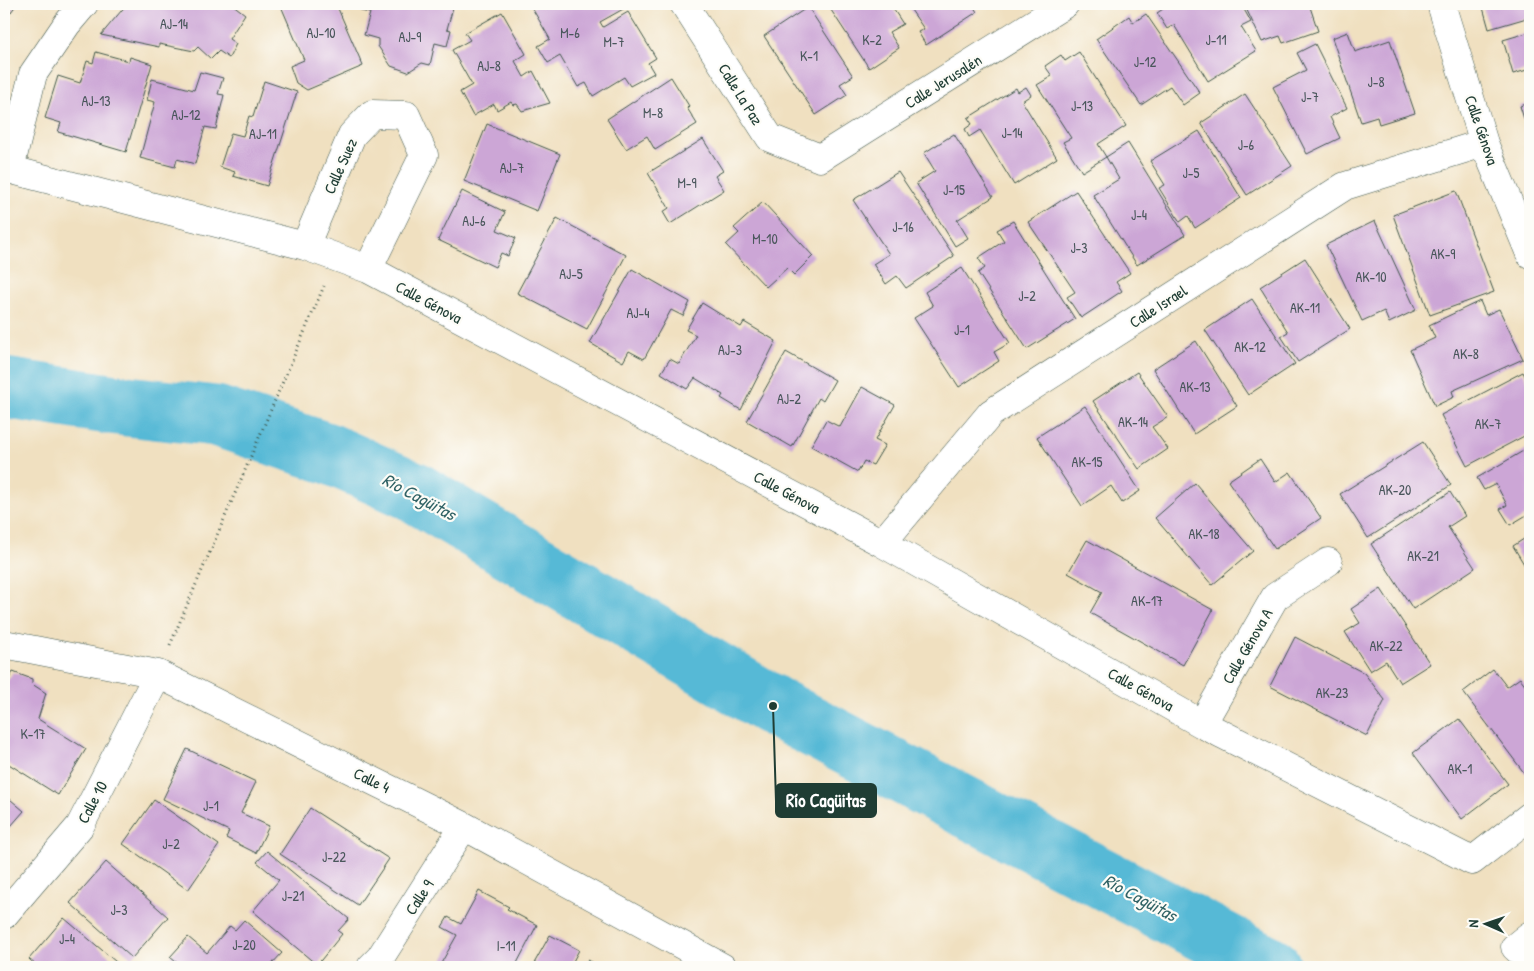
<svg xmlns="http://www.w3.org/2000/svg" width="1534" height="971" font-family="'Patrick Hand',sans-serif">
<rect width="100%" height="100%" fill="#fdfcf7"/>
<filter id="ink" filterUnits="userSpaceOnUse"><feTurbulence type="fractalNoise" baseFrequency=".02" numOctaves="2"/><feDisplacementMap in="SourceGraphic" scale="10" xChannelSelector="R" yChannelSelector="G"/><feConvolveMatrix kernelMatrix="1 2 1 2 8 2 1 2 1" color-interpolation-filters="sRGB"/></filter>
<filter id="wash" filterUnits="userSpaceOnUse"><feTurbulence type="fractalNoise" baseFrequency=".0096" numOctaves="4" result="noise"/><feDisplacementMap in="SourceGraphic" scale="20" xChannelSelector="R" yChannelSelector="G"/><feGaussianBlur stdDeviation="1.12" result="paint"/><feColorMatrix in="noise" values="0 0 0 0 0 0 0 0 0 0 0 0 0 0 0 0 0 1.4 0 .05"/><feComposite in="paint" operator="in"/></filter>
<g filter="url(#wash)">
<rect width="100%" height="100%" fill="#f0e0c0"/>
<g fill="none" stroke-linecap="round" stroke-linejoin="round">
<!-- river -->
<path stroke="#57b9d6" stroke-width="61" d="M4,388L109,404L216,416L330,454L413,491L773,706L1271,967"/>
</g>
<g id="blocks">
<!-- building -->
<path fill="#cca6d6" d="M4,4H17L4,21Z
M127,4H232L245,14L229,39L236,44L229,58L219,51L211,59L198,47L194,51L159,44V47L101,35Z
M286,4H336L363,66L307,90L296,83L290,66L304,60L281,6Z
M363,4H454L447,29L451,30L447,46L435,43L430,65L422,63L408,72L391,66L378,46V39L364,35L370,13L361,11Z
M538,4H622L625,8L600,22L603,27L628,12L656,58L648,63L654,73L630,86L624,77L593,96L586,83L578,87L560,56L548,63L538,46L550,39L532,8Z
M834,4H890L903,24L889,32L899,48L869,68L829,7Z
M907,4H972L977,12L926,45L918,32L924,29Z
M1159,4H1241L1251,22L1241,27L1256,51L1208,81L1174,25L1167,29L1157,13L1163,9Z
M1244,4H1309L1318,31L1283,43L1280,36L1262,42Z
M1482,4H1530V17L1489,29Z
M808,7L853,76L840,84L847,95L816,115L764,36Z
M502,12L526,54L515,61L524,77L533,71L550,103L522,111L517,104L513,105L511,102L497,110L494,104L473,116L460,92L472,85L452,50L470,40L465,33Z
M1146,14L1200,93L1183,105L1170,86L1141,105L1096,39L1129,16L1133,23Z
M1348,32L1355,52L1390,40L1415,113L1379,124L1377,117L1361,122L1332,38Z
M1530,32V80L1527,70L1513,74L1503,40Z
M1315,44L1347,108L1330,117L1340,138L1307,154L1273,87L1306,70L1297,53Z
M96,52L129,61L130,57L152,64L126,152L58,132L61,123L45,118L58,76L80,83L87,61L93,63Z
M1079,52L1126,126L1098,144L1106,157L1128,143L1185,235L1137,265L1093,195L1119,179L1106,157L1082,172L1063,142L1071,138L1037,85L1052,76L1045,66L1061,55L1065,61Z
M200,72L223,78L218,94L224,95L216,129L205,127L195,164L177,159L175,167L140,158L155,102L147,100L152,79L194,90Z
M671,77L689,106L687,108L697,124L655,150L647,136L626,149L607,119Z
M264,81L297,92L267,186L233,176L235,172L220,167L231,133L243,136L249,116L253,117Z
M1026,87L1031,95L1022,101L1057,158L1014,185L980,130L969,137L965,129L972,124L968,118L1016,88L1018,92Z
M1245,94L1292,166L1247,195L1201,123Z
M1530,103V138L1520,106Z
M487,124L560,154L537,211L464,181Z
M1199,131L1241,198L1195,228L1188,216L1180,222L1159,188L1165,185L1150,161Z
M954,134L993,197L957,220L968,238L955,246L916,183L935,171L924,153Z
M703,139L723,171L715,176L724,190L670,224L663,212L669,208L648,173Z
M898,172L954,256L906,288L897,276L886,284L873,264L889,254L853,200Z
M462,191L505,212L497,230L516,238L508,256L501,253L495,267L438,240Z
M1076,191L1130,273L1116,282L1122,291L1081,318L1067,297L1075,292L1028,222Z
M1456,191L1494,292L1430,315L1393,215Z
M763,202L813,256L794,275L787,268L766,287L726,245L739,233L734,228Z
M557,218L626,255L587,329L517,293Z
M1013,221L1075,319L1027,349L978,273L985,268L978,258L1004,241L997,230Z
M1375,221L1416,310L1389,323L1384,311L1362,321L1326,245Z
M1305,258L1350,329L1298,362L1281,336L1288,332L1260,287Z
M962,268L1010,343L994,352L999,361L959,387L914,318L933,306L925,292Z
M632,269L690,302L683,316L671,310L644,359L629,351L623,362L590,343Z
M1252,299L1295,364L1248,395L1205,330Z
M1480,301L1486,315L1499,309L1523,359L1452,391L1454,397L1435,406L1410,350L1435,338L1429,325Z
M702,303L741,327L744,322L776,341L741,410L721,398L723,395L695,378L687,389L661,373L670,359L679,364L696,335L686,330Z
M1196,341L1237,406L1194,434L1153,369Z
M786,352L835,380L823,401L819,398L792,447L747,421Z
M1137,372L1168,417L1152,427L1168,449L1139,469L1093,401Z
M1523,372L1530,386V433L1467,466L1441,415Z
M862,387L895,405L875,440L885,445L873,465L864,461L858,472L811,446L826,420L840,427Z
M1085,406L1140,491L1122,503L1111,486L1082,506L1037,437Z
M1423,442L1451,485L1368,538L1340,494Z
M1530,447V513L1510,525L1500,509L1507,505L1496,484L1484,490L1477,478Z
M1260,459L1275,482L1290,472L1321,518L1275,549L1228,481Z
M1195,483L1253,551L1212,585L1155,518Z
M1450,492L1465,516L1448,527L1475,568L1413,609L1371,544Z
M1530,535V574L1513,546Z
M1087,540L1213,610L1183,665L1090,613L1102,592L1068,573Z
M1381,589L1430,664L1400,683L1386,661L1370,671L1345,632L1360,623L1351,609Z
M1295,637L1364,673L1385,700L1367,736L1270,686Z
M1493,669L1507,687L1520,678L1530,691V770L1525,774L1463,692Z
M13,672L32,679V684L46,693L38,719L86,749L58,795L4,761V686Z
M1459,719L1508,784L1462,819L1413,753Z
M187,749L256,782L241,813L269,826L256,853L226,838L229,831L163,799Z
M4,794L24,811L4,834Z
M154,800L219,845L188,890L123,844Z
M310,808L389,859L358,905L280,854Z
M267,851L349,919L338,931L342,934L317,965L253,911L279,880L257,862Z
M106,862L168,917L132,958L70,903Z
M479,891L509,907L507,909L537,925L515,967H439L457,935L442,927L448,917L461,924Z
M64,918L122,967H38L29,959Z
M244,920L282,953L271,965L274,967H182L170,957L188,937L207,953L230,926L235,930Z
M550,935L579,950L570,967H532Z
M588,960L601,967H584Z"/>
</g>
</g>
<g filter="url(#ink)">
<use href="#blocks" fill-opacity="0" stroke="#3e5549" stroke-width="1"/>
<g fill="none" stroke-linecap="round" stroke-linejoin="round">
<!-- minor casing -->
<g stroke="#3e5549" stroke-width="29">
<path id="minor" d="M684,4L770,138L820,158L1065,4
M1441,4L1484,143L1530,254
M4,168L305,246L368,269L882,543L1202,724L1472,861L1530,816
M10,169L33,74L67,24L84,4
M305,246L352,135L372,114L406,115L424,155L368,269
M882,543L991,413L1345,186L1484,143
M4,644L158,674L464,826L722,967
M1202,724L1275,597L1328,562
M4,915L80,826L158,674
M1530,935L1515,947L1530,961
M371,967L380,958L464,826"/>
</g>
<!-- path -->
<path stroke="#3e5549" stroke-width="3" stroke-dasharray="1 4" stroke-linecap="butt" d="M170,645L324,286"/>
<!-- minor -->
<use href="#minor" stroke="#fff" stroke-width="28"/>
</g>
</g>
<g text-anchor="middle" stroke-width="4.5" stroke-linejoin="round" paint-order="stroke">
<!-- number labels -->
<g font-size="14" fill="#4a575c">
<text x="174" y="29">AJ-14</text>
<text x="321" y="38">AJ-10</text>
<text x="570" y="38">M-6</text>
<text x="410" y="42">AJ-9</text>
<text x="872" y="45">K-2</text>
<text x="1216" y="45">J-11</text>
<text x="614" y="47">M-7</text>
<text x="809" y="61">K-1</text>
<text x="1145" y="67">J-12</text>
<text x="489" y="71">AJ-8</text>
<text x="1376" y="87">J-8</text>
<text x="1310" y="102">J-7</text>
<text x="96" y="106">AJ-13</text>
<text x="1082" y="111">J-13</text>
<text x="653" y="118">M-8</text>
<text x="186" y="120">AJ-12</text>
<text x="1012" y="138">J-14</text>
<text x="263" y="139">AJ-11</text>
<text x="1246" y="150">J-6</text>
<text x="512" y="173">AJ-7</text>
<text x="1191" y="178">J-5</text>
<text x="687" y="188">M-9</text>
<text x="954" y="195">J-15</text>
<text x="1139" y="220">J-4</text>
<text x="474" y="226">AJ-6</text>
<text x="903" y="232">J-16</text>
<text x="765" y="244">M-10</text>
<text x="1079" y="253">J-3</text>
<text x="1443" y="259">AK-9</text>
<text x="571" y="279">AJ-5</text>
<text x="1371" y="282">AK-10</text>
<text x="1027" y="301">J-2</text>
<text x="1305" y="313">AK-11</text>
<text x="638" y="318">AJ-4</text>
<text x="962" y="335">J-1</text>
<text x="1250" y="352">AK-12</text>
<text x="730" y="355">AJ-3</text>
<text x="1466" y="359">AK-8</text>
<text x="1195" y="392">AK-13</text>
<text x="789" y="404">AJ-2</text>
<text x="1133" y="427">AK-14</text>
<text x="1488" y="429">AK-7</text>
<text x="1087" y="467">AK-15</text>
<text x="1395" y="495">AK-20</text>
<text x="1204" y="539">AK-18</text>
<text x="1423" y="561">AK-21</text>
<text x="1147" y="606">AK-17</text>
<text x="1386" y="651">AK-22</text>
<text x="1332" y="698">AK-23</text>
<text x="33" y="739">K-17</text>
<text x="1460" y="774">AK-1</text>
<text x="211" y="811">J-1</text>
<text x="171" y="849">J-2</text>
<text x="334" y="862">J-22</text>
<text x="293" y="901">J-21</text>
<text x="119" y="915">J-3</text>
<text x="67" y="944">J-4</text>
<text x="244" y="950">J-20</text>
<text x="506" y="951">I-11</text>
</g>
<!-- street labels -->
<g font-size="16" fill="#1f3d34" stroke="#fdfcf7">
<text transform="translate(943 81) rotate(-32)" y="6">Calle Jerusalén</text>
<text transform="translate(741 94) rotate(58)" y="6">Calle La Paz</text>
<text transform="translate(1482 130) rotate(71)" y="6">Calle Génova</text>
<text transform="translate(340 166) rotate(-66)" y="6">Calle Suez</text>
<text transform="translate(429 302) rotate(28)" y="6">Calle Génova</text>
<text transform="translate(1158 306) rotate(-33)" y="6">Calle Israel</text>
<text transform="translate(787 492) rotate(28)" y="6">Calle Génova</text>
<text transform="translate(1247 646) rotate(-60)" y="6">Calle Génova A</text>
<text transform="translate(1141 689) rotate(29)" y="6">Calle Génova</text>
<text transform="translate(372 780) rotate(26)" y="6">Calle 4</text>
<text transform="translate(92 802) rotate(-62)" y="6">Calle 10</text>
<text transform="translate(419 897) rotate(-57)" y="6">Calle 9</text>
</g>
<!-- water labels -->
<g font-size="18" font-style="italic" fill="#306265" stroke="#fdfcf7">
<text transform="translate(419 497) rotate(28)" y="6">Río Cagüitas</text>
<text transform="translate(1140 898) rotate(28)" y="6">Río Cagüitas</text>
</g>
</g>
<!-- callouts -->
<path fill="none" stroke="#1f3d34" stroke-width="2" d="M773 706L776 801"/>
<circle fill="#1f3d34" stroke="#fdfcf7" stroke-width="2" cx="773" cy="706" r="5"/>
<rect fill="#1f3d34" stroke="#1f3d34" stroke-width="2" x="776" y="784" width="100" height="33" rx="5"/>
<g font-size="18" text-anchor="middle" font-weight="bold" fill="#fff">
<text x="826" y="807">Río Cagüitas</text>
</g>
<!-- margin -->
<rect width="1534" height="971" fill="none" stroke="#fdfcf7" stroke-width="20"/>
<!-- north arrow -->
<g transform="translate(1486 924) rotate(272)" stroke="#fdfcf7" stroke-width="4" paint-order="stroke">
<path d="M0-4L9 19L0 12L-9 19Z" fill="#1f3d34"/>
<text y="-8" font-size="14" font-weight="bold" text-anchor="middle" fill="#1f3d34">N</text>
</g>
</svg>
